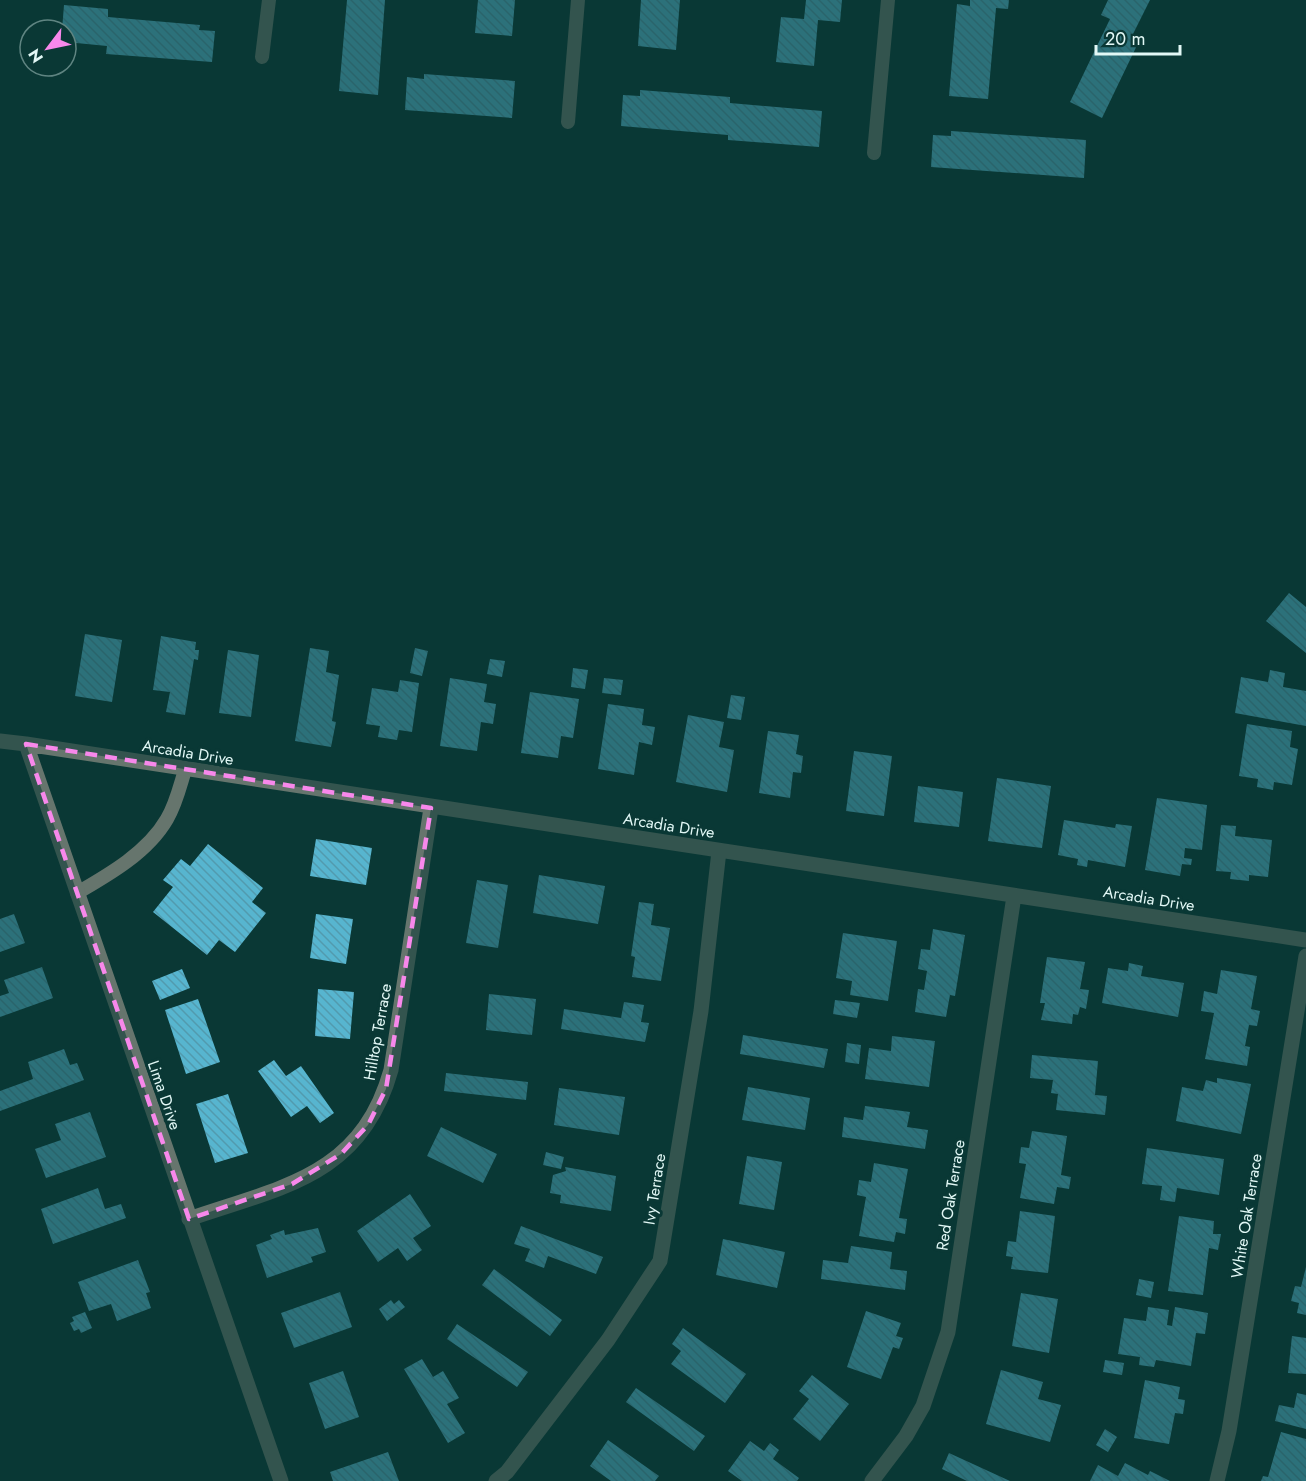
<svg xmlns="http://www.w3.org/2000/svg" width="1306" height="1481" font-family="Jost,sans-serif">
<defs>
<pattern id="building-back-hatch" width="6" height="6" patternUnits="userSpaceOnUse" patternTransform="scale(1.5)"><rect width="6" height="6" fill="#57b5cf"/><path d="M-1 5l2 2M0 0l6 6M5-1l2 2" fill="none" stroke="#529aae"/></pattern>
</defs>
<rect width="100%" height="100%" fill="#0a3835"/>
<!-- building -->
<path fill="url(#building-back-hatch)" d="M347,0H385L378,95L339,91Z
M478,0H515L512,36L475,33Z
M641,0H680L676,50L638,46Z
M806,0H842L840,22L818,20L814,66L776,62L781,17L804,19Z
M970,0H1009L1008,9L996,8L988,99L949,96L957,4L970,6Z
M1108,0H1150L1133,34L1141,37L1102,118L1070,102L1110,19L1101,15Z
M64,5L108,9V17L200,25L199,30L215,31L212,62L106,54L107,46L66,42V30H62Z
M424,74L515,81L512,118L405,110L407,77L424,79Z
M640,90L730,97V103L822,111L819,147L728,140V135L621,126L623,95L640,96Z
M951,131L1086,140L1084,178L931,167L933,135L951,136Z
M1289,593L1306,607V653L1266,621Z
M85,634L122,640L112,702L75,696Z
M161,636L196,642L195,650H199L198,660L194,659L185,715L166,712L170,692L153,690Z
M310,648L329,651L326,672L339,675L332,721L336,722L331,747L295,741Z
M415,648L428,651L422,676L410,673Z
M228,650L259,655L251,717L219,713Z
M490,659L505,661L502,677L487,674Z
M573,668L588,670L585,689L571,687Z
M1270,670L1285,673L1283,687L1306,691V726L1235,713L1241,677L1268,682Z
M450,678L487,684L484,702L496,704L493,724L481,722L477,751L440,746Z
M604,678L623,680L621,695L602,693Z
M400,680L419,683L412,732L399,730L397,740L378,737L380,726L366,724L372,688L398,692Z
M530,692L579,699L573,738L561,736L558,758L521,753Z
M731,695L745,697L741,720L727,718Z
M608,704L644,709L642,725L655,727L652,745L639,742L634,775L598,769Z
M688,715L724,722L719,747L734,750L727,792L676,782Z
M1247,724L1292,731L1290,747L1298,749L1292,785L1274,782L1273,790L1257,787L1258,779L1239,776Z
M768,731L799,735L796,754L803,756L801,773L793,772L790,798L759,793Z
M854,751L892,756L884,816L846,811Z
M997,778L1051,786L1042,848L988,841Z
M918,786L963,792L959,827L914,822Z
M1157,798L1207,805L1202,850L1185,848L1184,858L1192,859L1191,865L1182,864L1180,876L1145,870Z
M1064,820L1115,828L1116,824L1132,826L1125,867L1088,860L1087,867L1077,865L1078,859L1058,855Z
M1221,825L1236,826L1235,836L1272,840L1268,877L1249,875V881L1230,879L1231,872L1216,871Z
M316,839L372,848L366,885L310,876Z
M208,844L263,888L252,902L266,913L235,952L219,940L207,955L153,912L173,887L163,880L181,859L190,866Z
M539,875L605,886L598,924L533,913Z
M477,880L508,885L498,948L466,943Z
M639,902L654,904L651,925L670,928L661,981L632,977L635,957L631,956Z
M14,914L25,943L0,952V919Z
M316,914L353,919L346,964L310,958Z
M933,929L965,935L955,996L950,995L946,1017L915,1012L918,989L924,990L927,971L918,969L921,949L930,950Z
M843,933L897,941L888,1001L850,995L852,981L836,978Z
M1047,957L1085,962L1080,989L1089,990L1086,1009L1080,1007L1078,1015L1073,1014L1072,1024L1041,1020L1045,1003H1040Z
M1129,963L1143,966L1141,976L1184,983L1178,1017L1102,1003L1108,968L1128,971Z
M42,967L53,998L0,1017V996L9,993L4,980Z
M182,969L190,988L160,1000L152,981Z
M1221,970L1257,976L1251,1009L1260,1011L1257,1026L1249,1025L1245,1046L1250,1047L1247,1066L1205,1059L1214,1013L1201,1011L1204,991L1217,994Z
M318,989L354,992L350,1039L315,1036Z
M489,994L536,999L532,1035L486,1030Z
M198,999L220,1062L186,1074L165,1010Z
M835,1000L860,1003L857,1018L833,1014Z
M624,1002L644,1005L641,1022L649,1023L645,1042L561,1029L564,1009L621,1018Z
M743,1035L828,1049L824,1068L740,1054Z
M892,1036L935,1041L929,1087L865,1079L869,1048L891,1051Z
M847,1043L861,1045L859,1064L845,1062Z
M64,1049L70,1065L77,1063L84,1080L0,1111V1091L33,1079L28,1062Z
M1032,1055L1098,1061L1095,1095L1107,1096L1105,1115L1056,1110L1058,1094L1051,1093L1053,1080L1030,1078Z
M274,1060L286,1076L301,1066L334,1113L320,1123L307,1106L291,1117L258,1071Z
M446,1073L528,1082L526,1100L444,1091Z
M1217,1078L1251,1084L1241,1134L1176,1121L1182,1087L1203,1091L1206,1080L1217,1083Z
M748,1087L810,1098L805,1130L742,1120Z
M559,1088L625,1097L619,1135L554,1125Z
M228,1094L248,1153L215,1163L196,1104Z
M865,1106L910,1112L907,1127L928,1130L925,1149L842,1137L844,1117L863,1120Z
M90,1112L106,1157L46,1178L35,1149L61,1140L55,1124Z
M441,1127L497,1154L483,1183L427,1156Z
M1032,1131L1067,1136L1061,1175L1071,1177L1069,1189L1057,1187L1054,1204L1020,1198L1026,1164L1019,1163L1021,1147L1029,1148Z
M1147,1148L1224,1159L1219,1195L1177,1188L1175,1202L1160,1200L1162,1186L1142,1184Z
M546,1152L564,1157L561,1169L543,1165Z
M747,1156L782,1162L774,1210L739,1204Z
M874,1163L908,1169L899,1218L907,1219L905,1234L896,1232L894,1242L859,1236L866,1197L857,1195L859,1180L871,1182Z
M565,1167L616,1176L611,1211L560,1203L561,1195L550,1193L553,1175L566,1171Z
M98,1188L105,1209L121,1204L126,1218L53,1244L41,1209Z
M410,1194L431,1226L413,1238L422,1250L407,1261L398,1248L378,1262L357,1231Z
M1020,1211L1055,1216L1048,1273L1011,1269L1013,1257L1006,1256L1008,1241L1016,1242Z
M1179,1216L1214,1221L1213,1234H1221L1218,1250L1209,1248L1203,1295L1168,1291Z
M521,1226L603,1257L596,1274L548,1256L544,1268L525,1261L530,1249L514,1244Z
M318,1228L326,1252L311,1257L313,1262L267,1278L256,1245L272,1239L270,1235L284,1230L285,1235Z
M723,1239L785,1252L777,1288L716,1275Z
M851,1246L892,1252L890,1269L907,1271L905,1290L821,1279L823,1260L848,1263Z
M138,1260L150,1292L146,1293L151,1308L117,1321L111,1304L89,1311L78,1282Z
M1306,1267V1315L1297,1313L1299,1303L1291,1301L1295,1286L1301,1287Z
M494,1269L562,1320L550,1336L482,1285Z
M1139,1279L1154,1282L1151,1298L1136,1295Z
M340,1292L352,1327L294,1348L281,1313Z
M1021,1293L1058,1299L1049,1353L1012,1346Z
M391,1300L394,1304L399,1300L405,1307L387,1321L379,1309Z
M1148,1307L1169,1310L1167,1325L1172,1326L1175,1307L1208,1313L1205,1334L1196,1333L1191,1366L1156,1360L1154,1367L1139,1365L1140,1357L1118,1354L1124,1318L1146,1321Z
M866,1311L901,1323L896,1336L903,1338L899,1349L893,1347L881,1379L847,1367Z
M85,1312L92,1328L81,1333L79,1329L74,1331L70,1323L74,1321L72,1317Z
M457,1324L528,1372L517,1387L447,1339Z
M683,1328L746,1374L725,1403L671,1364L681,1351L672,1344Z
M1292,1336L1306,1338V1374L1288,1373Z
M422,1359L433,1377L443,1371L459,1398L447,1404L465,1433L448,1443L404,1369Z
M1105,1360L1124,1363L1122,1375L1103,1372Z
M1001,1370L1043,1382L1038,1399L1061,1405L1050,1442L986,1424Z
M343,1371L359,1417L325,1429L309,1383Z
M812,1375L849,1404L820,1441L793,1419L809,1399L799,1391Z
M1145,1380L1180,1387L1178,1399L1185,1400L1183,1414L1175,1413L1169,1444L1134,1438Z
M636,1388L705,1436L694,1451L626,1402Z
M1297,1393L1306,1395V1429L1275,1421L1279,1405L1294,1408Z
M1105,1429L1117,1437L1108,1452L1096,1445Z
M1281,1432L1306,1439V1481H1261L1263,1476L1268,1477Z
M608,1440L659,1476L655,1481H611L590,1466Z
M750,1441L764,1451L770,1443L779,1450L773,1459L799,1478L797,1481H742L728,1471Z
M388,1452L399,1481H333L330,1472Z
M949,1453L1010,1481H967L942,1469Z
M1125,1463L1148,1475L1150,1471L1170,1481H1090L1098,1465L1118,1476Z"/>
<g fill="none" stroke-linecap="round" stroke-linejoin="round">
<!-- service -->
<path stroke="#66756d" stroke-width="14" d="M262,57L269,0
M568,122L578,0
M874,153L888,0
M77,893C110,874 148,852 167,819C176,804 180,786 185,770"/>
<!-- minor -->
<path stroke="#66756d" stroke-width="15" d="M0,741L26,744L281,1481
M26,744L1306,940
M189,1219C281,1187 361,1177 391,1070L431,808
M496,1481L507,1472L608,1340L660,1261L701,1011L719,851
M872,1481L906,1436L923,1406L948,1332L1014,896
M1217,1481L1229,1431L1306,956"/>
</g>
<!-- marked area -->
<path d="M0 0H1306V1481H0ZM26,744L431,808L386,1089L368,1125L341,1154L292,1184L189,1219Z" fill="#0a3835" fill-opacity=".55" fill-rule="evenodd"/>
<path fill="none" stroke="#f888eb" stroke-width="4.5" stroke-dasharray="12 8" stroke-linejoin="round" d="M26,744L431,808L386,1089L368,1125L341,1154L292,1184L189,1219Z"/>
<g text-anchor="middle" stroke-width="6" stroke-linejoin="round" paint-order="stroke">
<!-- street labels -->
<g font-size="16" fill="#e2f8f6" stroke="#0a3835">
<text transform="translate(188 752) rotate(9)" y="6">Arcadia Drive</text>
<text transform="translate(669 825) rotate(9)" y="6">Arcadia Drive</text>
<text transform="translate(1149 898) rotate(9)" y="6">Arcadia Drive</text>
<text transform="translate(377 1032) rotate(-80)" y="6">Hilltop Terrace</text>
<text transform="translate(165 1095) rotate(71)" y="6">Lima Drive</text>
<text transform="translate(654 1189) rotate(-81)" y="6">Ivy Terrace</text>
<text transform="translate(950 1195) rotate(-81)" y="6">Red Oak Terrace</text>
<text transform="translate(1246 1216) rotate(-81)" y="6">White Oak Terrace</text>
</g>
</g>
<!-- north arrow -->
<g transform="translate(48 48) rotate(238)"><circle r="28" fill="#0a3835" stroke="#608582" stroke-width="1.5"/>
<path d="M0-4.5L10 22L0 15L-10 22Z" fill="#f888eb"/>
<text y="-9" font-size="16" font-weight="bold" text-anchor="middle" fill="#e2f8f6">N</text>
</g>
<!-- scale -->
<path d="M1096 45v9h84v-9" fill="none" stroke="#e2f8f6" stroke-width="3"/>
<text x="1105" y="45" font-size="18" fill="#e2f8f6" stroke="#0a3835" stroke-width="4.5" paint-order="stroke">20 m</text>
</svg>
